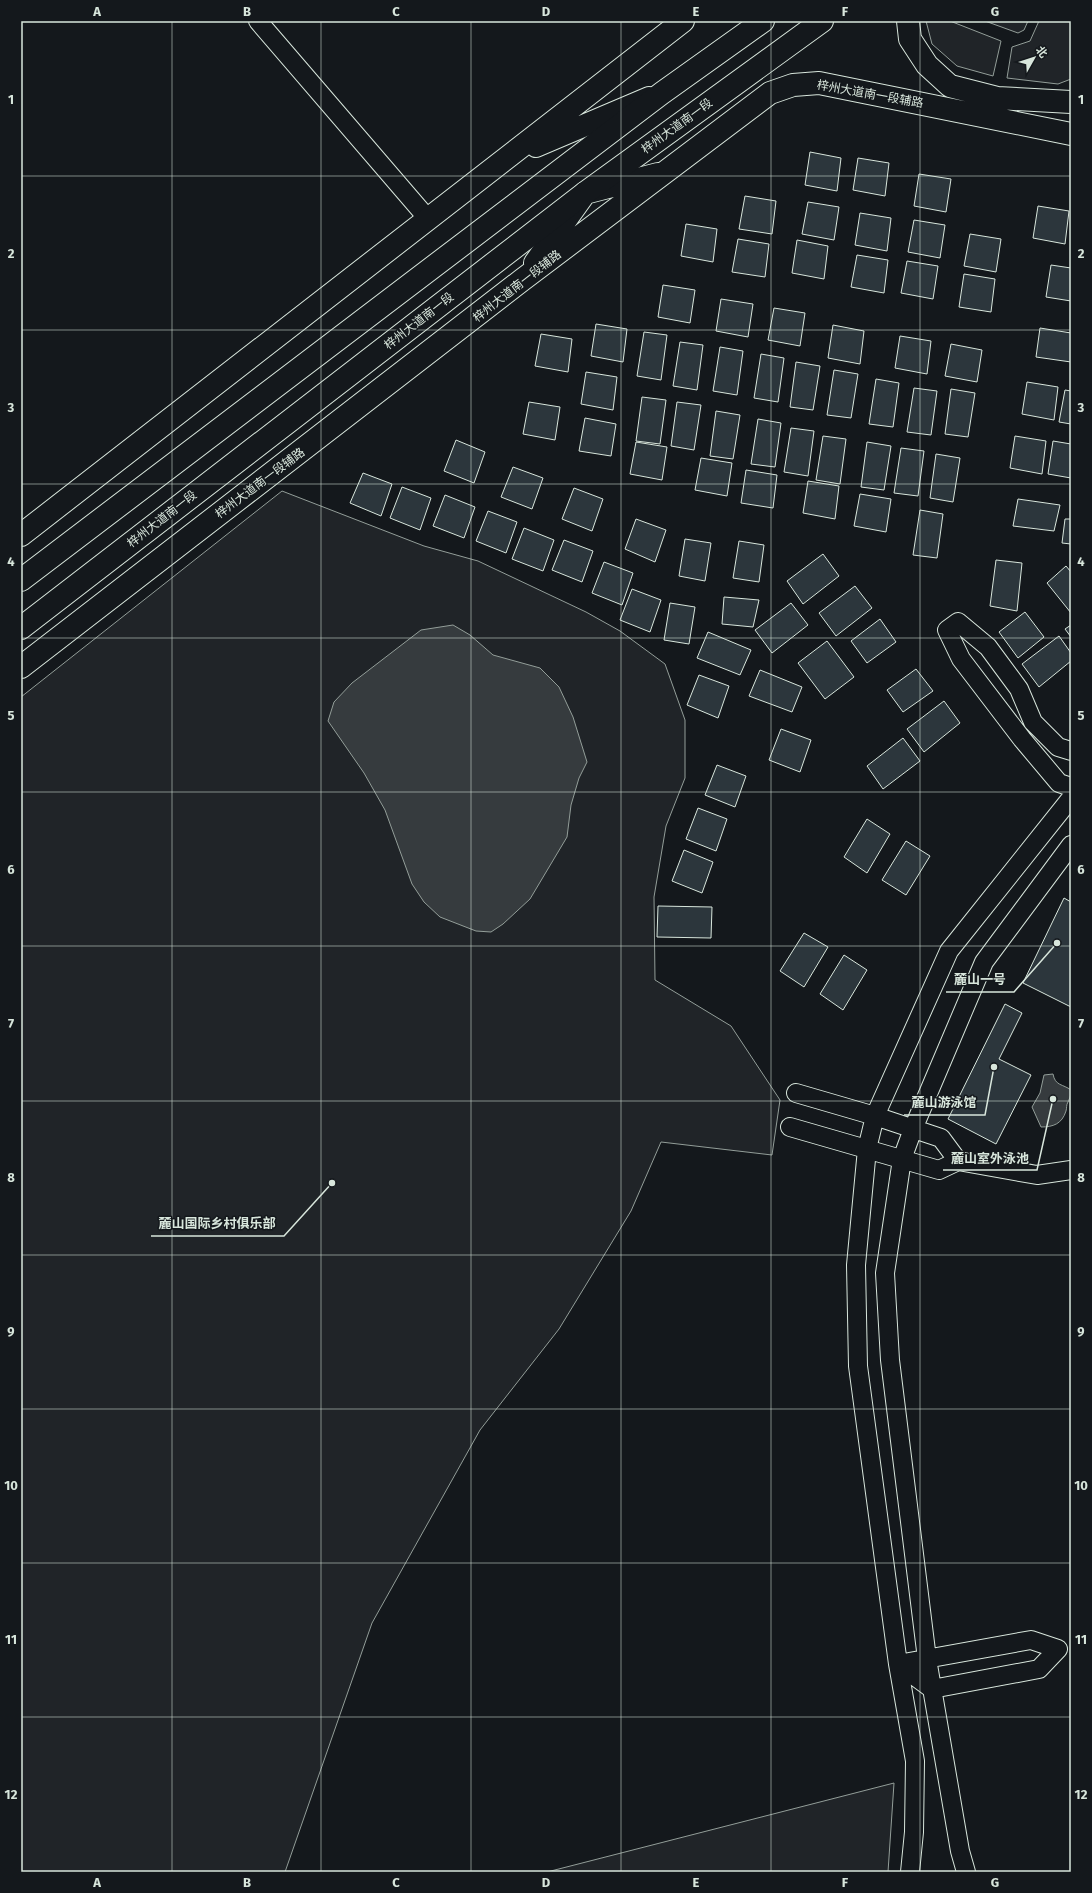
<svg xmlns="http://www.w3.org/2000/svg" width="1092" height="1893" font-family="'Fira Sans','Noto Sans SC',sans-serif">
<rect width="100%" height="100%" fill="#14181c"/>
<!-- green -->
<path fill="#202428" stroke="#939e99" d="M926,21H950L1001,41L993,76L957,66L932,44Z
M985,21H1028L1024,30L1018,33Z
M1039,21H1071V79L1058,84L1007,78L1012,47L1030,41Z
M282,491L424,546L478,561L586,612L620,631L665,664L685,720V778L666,826L654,897L655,980L731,1026L780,1100L772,1155L661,1142L631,1211L559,1329L480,1430L372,1623L285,1872H21V697Z
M894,1783L888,1872H547Z"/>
<!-- water -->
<path fill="#363b3e" stroke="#939e99" d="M453,625L470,635L493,655L540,668L559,687L573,717L587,762L579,778L571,805L567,837L530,899L503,924L491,932L476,931L440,917L424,902L412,884L385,810L364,773L328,721L334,702L352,683L421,630Z
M1053,1074C1055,1086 1063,1084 1071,1090C1071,1096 1070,1097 1068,1102C1066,1105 1067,1108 1066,1111C1062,1124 1053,1127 1041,1127L1032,1107L1040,1093L1044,1075Z"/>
<!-- building -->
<path fill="#2c363c" stroke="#d8e6dc" d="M810,152L841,158L837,191L805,185Z
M858,158L889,163L885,196L853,190Z
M919,174L951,179L946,212L914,206Z
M745,196L776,201L772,234L739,229Z
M808,202L839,207L834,240L802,234Z
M1038,206L1069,211L1065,244L1033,238Z
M860,213L891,218L887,251L855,245Z
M914,220L945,225L940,258L908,252Z
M686,224L717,229L713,262L681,256Z
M970,234L1001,239L996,272L964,266Z
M738,239L769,244L765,277L732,272Z
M797,240L828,246L824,279L792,273Z
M857,255L888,260L884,293L851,287Z
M907,261L938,266L933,299L901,293Z
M1051,265L1071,268V301L1046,297Z
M964,274L995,279L991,312L959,307Z
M663,285L695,290L690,323L658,317Z
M721,299L753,304L748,337L716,331Z
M774,308L805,313L800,346L768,340Z
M596,324L627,329L623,362L591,356Z
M833,325L864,331L860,364L828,358Z
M1040,328L1071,333V362L1036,357Z
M644,332L667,335L661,380L637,376Z
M541,334L572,339L568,372L535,366Z
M900,336L931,341L927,374L895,368Z
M680,342L703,345L697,390L673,386Z
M951,344L982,350L977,382L945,376Z
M720,347L743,351L737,395L713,391Z
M761,354L784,358L778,402L754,398Z
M796,362L820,366L813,410L790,407Z
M834,370L858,374L851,418L827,415Z
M586,372L617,377L613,410L581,404Z
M876,379L899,383L893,427L869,424Z
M1027,382L1058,387L1054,420L1022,414Z
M914,388L937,391L931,435L907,432Z
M951,389L975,393L968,437L945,434Z
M1065,390L1071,391V424L1059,422Z
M642,397L666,400L660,444L636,441Z
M529,402L560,407L555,440L523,434Z
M677,402L701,405L694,450L671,446Z
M716,411L740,415L733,459L710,456Z
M585,418L616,424L611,456L579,451Z
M758,419L781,423L775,467L751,464Z
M791,428L814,431L808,476L784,472Z
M823,436L846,439L840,484L816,480Z
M1015,436L1046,441L1042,474L1010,468Z
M456,440L485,452L474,483L444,471Z
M1053,441L1071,444V478L1048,474Z
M636,442L667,447L662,480L630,474Z
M867,442L891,446L884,490L861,487Z
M901,448L924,451L918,496L894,493Z
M936,454L960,458L953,502L930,498Z
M701,458L732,463L727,496L695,490Z
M513,467L543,478L532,509L501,497Z
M746,470L777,475L773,508L741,503Z
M363,473L392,484L381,516L350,503Z
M808,481L839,486L835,519L803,513Z
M402,487L431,498L420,530L390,518Z
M574,488L603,499L592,531L562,519Z
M860,494L891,499L886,532L854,526Z
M445,495L475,507L464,538L433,526Z
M1018,499L1060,505L1054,531L1013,526Z
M920,510L943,514L937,558L913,555Z
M488,511L517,522L506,553L476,541Z
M636,519L666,530L655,562L625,549Z
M1065,519H1071V544L1062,543Z
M524,528L554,540L543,571L512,559Z
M685,539L711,543L705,581L679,576Z
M564,540L593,551L582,582L552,570Z
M739,541L764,545L759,582L733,578Z
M823,554L839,576L803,604L787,581Z
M996,560L1022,563L1017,611L990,606Z
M604,562L633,573L622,605L592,593Z
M1066,566L1071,572V613L1047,583Z
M855,586L872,608L836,636L819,613Z
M632,589L661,600L650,632L620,620Z
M724,597L759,600L753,627L722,624Z
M670,603L695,607L689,644L664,640Z
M791,603L808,625L772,653L755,630Z
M1025,612L1044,637L1018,658L999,632Z
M880,619L896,642L867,663L851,641Z
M1071,625V637L1065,629Z
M708,632L751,650L740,675L697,658Z
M1059,636L1071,653V661L1039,687L1022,664Z
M827,641L854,677L825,699L798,663Z
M916,669L933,691L903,712L887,690Z
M760,670L802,687L792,712L749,696Z
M699,675L729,686L718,718L687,705Z
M944,701L960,723L924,752L907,729Z
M781,729L811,740L800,772L769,760Z
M903,738L920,761L883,789L867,766Z
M717,765L746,776L735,807L705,795Z
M698,808L727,819L716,851L686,839Z
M867,819L890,834L867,873L844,857Z
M906,841L930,856L906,895L882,880Z
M684,850L713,862L702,893L672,881Z
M1064,898L1071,902V1007L1023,983Z
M658,906L712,907L711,938L657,937Z
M804,933L828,947L804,987L780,971Z
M844,955L867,970L843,1010L820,994Z
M1005,1004L1022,1013L999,1059L1031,1075L996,1144L948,1119Z"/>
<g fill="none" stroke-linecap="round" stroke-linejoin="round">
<!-- minor casing -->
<g stroke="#d8e6dc" stroke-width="20">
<path id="minor" d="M258,21L429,220
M1071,751L1058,747L1033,722L1019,689L988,647L958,622L947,630L961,659L1022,739L1059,783L1071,787
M790,1127L939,1170L958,1161L941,1138L875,1116L796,1093
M958,1161L1037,1175L1071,1170
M1031,1640L1058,1649L1039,1669L932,1689L898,1664Z
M910,1872L914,1832L915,1761L898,1664L858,1366L856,1265L867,1149L875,1116L949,951L1071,798
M966,1872L960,1851L927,1659L890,1360L885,1273L902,1159L913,1129L984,962L1071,845"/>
</g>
<!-- major casing -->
<g stroke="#d8e6dc" stroke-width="24">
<path id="major" d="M908,21L910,39L927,65L950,86L997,98L1071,102
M536,146L649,98
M535,263L585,193L658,174
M21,535L683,21
M21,667L522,280L770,93L793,85L819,83L1071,134"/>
</g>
<!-- highway casing -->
<g stroke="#d8e6dc" stroke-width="24">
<path id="highway" d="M21,580L662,93L763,21
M21,628L585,193L822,21"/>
</g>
<!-- minor -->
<use href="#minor" stroke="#14181c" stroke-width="18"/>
<!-- major -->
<use href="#major" stroke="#14181c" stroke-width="22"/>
<!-- highway -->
<use href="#highway" stroke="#14181c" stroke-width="22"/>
</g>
<!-- grid -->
<path fill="none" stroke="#d8e6dc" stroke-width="1" stroke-opacity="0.55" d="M172,21V1872M321,21V1872M471,21V1872M621,21V1872M771,21V1872M920,21V1872M21,176H1071M21,330H1071M21,484H1071M21,638H1071M21,792H1071M21,946H1071M21,1101H1071M21,1255H1071M21,1409H1071M21,1563H1071M21,1717H1071"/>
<g text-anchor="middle" stroke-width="3" stroke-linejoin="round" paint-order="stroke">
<!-- street labels -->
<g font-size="12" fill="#d8e6dc" stroke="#14181c">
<text transform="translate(870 94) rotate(10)" y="4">梓州大道南一段辅路</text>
<text transform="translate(677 126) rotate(-36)" y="4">梓州大道南一段</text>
<text transform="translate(517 286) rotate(-38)" y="4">梓州大道南一段辅路</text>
<text transform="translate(419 321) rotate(-38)" y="4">梓州大道南一段</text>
<text transform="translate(260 483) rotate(-37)" y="4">梓州大道南一段辅路</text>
<text transform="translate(162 519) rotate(-38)" y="4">梓州大道南一段</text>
</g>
</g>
<!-- callouts -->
<path fill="none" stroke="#d8e6dc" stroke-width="1.5" d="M1057 943L1014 992H946M994 1067L985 1115H904M1053 1099L1037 1170H943M332 1183L284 1236H151"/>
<g fill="#d8e6dc" stroke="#14181c" stroke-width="1.5">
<circle cx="1057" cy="943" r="4"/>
<circle cx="994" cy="1067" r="4"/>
<circle cx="1053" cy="1099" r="4"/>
<circle cx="332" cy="1183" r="4"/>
</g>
<g font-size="13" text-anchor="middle" font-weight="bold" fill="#d8e6dc" stroke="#14181c" stroke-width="3" stroke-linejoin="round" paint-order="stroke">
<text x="980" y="984">麓山一号</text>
<text x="944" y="1107">麓山游泳馆</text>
<text x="990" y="1163">麓山室外泳池</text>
<text x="217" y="1228">麓山国际乡村俱乐部</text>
</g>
<!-- border -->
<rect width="1092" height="1893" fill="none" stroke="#14181c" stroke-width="44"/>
<!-- north arrow -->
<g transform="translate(1034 58) rotate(51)" stroke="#14181c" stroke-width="3" paint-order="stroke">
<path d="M0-3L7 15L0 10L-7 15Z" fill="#d8e6dc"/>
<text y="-6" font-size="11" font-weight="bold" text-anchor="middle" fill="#d8e6dc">北</text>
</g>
<rect x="22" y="22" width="1048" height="1849" fill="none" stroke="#d8e6dc" stroke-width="1.5"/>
<g font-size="13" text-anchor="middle" font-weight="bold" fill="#d8e6dc">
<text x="97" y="16">A</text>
<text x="247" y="16">B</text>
<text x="396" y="16">C</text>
<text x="546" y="16">D</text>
<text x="696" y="16">E</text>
<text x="845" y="16">F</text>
<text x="995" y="16">G</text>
<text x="11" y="104">1</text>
<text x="1081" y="104">1</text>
<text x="11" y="258">2</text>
<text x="1081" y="258">2</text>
<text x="11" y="412">3</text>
<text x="1081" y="412">3</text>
<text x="11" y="566">4</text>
<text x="1081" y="566">4</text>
<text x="11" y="720">5</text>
<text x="1081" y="720">5</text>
<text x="11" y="874">6</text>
<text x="1081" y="874">6</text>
<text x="11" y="1028">7</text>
<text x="1081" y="1028">7</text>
<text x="11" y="1182">8</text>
<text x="1081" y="1182">8</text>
<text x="11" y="1336">9</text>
<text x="1081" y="1336">9</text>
<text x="11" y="1490">10</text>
<text x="1081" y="1490">10</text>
<text x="11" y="1644">11</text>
<text x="1081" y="1644">11</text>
<text x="11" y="1799">12</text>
<text x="1081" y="1799">12</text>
<text x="97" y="1887">A</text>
<text x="247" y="1887">B</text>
<text x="396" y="1887">C</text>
<text x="546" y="1887">D</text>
<text x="696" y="1887">E</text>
<text x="845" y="1887">F</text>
<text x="995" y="1887">G</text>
</g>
</svg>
